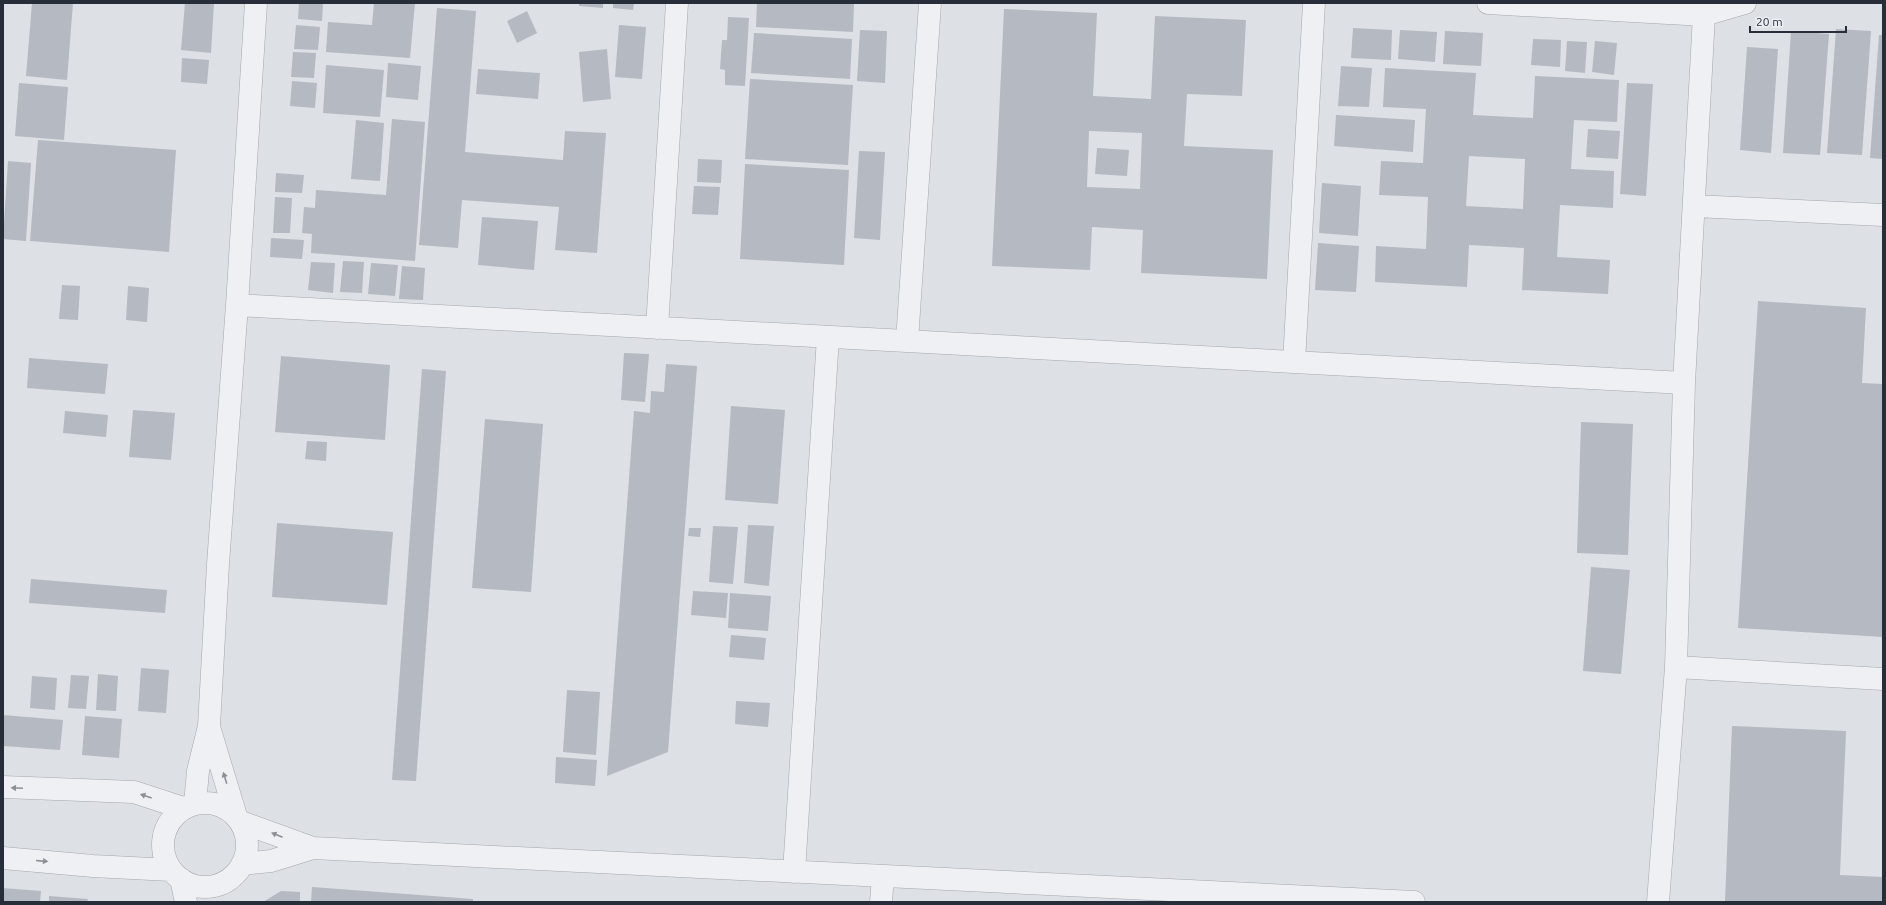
<svg xmlns="http://www.w3.org/2000/svg" width="1886" height="905" font-family="Ubuntu,sans-serif">
<rect width="100%" height="100%" fill="#dde0e5"/>
<!-- building -->
<path fill="#b5b9c1" fill-rule="evenodd" d="M32,3H73L67,80L26,76Z
M185,3H214L211,53L181,50Z
M299,3H323L322,21L298,19Z
M374,3H415L410,58L326,52L328,22L372,25Z
M579,3H603V8L579,6Z
M613,3H634L633,10L613,8Z
M757,3H854L853,32L756,27Z
M437,8L476,11L465,152L563,160L565,131L606,133L597,253L555,250L559,207L462,200L458,248L419,245Z
M1004,9L1097,13L1093,96L1151,99L1155,16L1246,20L1242,96L1187,94L1184,146L1273,150L1267,279L1141,273L1143,230L1092,227L1090,270L992,266ZM1089,131L1142,133L1140,189L1087,187Z
M527,11L537,33L517,43L507,21Z
M728,17L749,18L745,86L725,85V70L720,69L722,40H727Z
M296,25L320,27L318,50L294,49Z
M619,25L646,27L642,79L615,77Z
M1353,28L1392,30L1391,60L1351,58Z
M1836,29L1871,31L1862,155L1827,153Z
M860,30L887,31L885,83L857,81Z
M1400,30L1437,32L1435,62L1398,59Z
M1445,31L1483,33L1481,66L1443,64Z
M1791,31L1829,34L1820,155L1783,153Z
M754,33L852,39L850,79L751,73Z
M1879,35H1883V159L1870,158Z
M1533,39L1561,40L1560,67L1531,65Z
M1567,41L1587,42L1585,73L1565,71Z
M1595,41L1617,43L1614,75L1592,72Z
M1747,47L1778,49L1771,153L1740,150Z
M607,49L611,99L583,102L579,52Z
M293,52L316,53L314,78L291,77Z
M182,58L209,60L207,84L181,82Z
M388,63L421,66L418,100L386,97Z
M326,65L384,70L380,117L323,113Z
M1341,66L1372,68L1369,107L1338,106Z
M1385,68L1476,73L1473,115L1533,118L1535,76L1619,80L1617,122L1574,120L1571,169L1614,171L1613,208L1560,205L1557,257L1610,260L1608,294L1522,290L1524,248L1469,245L1467,287L1375,282L1376,246L1426,249L1428,197L1379,195L1381,161L1423,163L1426,109L1383,107ZM1469,156L1525,159L1523,209L1466,206Z
M478,69L540,73L538,99L476,94Z
M750,79L853,85L848,165L745,159Z
M292,81L317,83L315,108L290,106Z
M19,83L68,87L64,140L15,136Z
M1627,83L1653,84L1646,196L1620,194Z
M1336,115L1415,120L1413,152L1334,146Z
M392,119L425,122L415,261L311,253L312,234L302,233L304,207L315,208L316,190L386,195Z
M356,120L384,123L380,181L351,179Z
M1588,129L1620,131L1618,159L1586,157Z
M38,140L176,150L169,252L30,241Z
M1097,148L1129,150L1127,176L1095,174Z
M859,151L885,152L880,240L854,238Z
M698,159L722,160L721,183L697,182Z
M8,161L31,163L26,241L3,239Z
M745,164L849,170L844,265L740,259Z
M276,173L304,175L302,193L275,192Z
M1322,183L1361,186L1358,236L1319,233Z
M694,186L720,187L718,215L692,214Z
M275,197L292,198L290,233H273Z
M482,217L538,221L534,270L478,265Z
M271,238L304,240L302,259L270,257Z
M1318,243L1359,246L1356,292L1315,290Z
M343,261L364,262L362,293L340,292Z
M311,262L335,263L333,293L308,290Z
M371,263L398,265L395,296L368,294Z
M402,266L425,268L423,300L399,299Z
M62,285L80,286L78,320L59,319Z
M128,286L149,288L147,322L126,320Z
M1758,301L1866,308L1862,383L1883,384V637L1738,628Z
M624,353L649,354L645,402L621,400Z
M281,356L390,365L385,440L275,432Z
M29,358L108,364L105,394L27,388Z
M666,364L697,366L668,752L607,776L634,411L650,413L651,391L664,392Z
M422,369L446,371L416,781L392,780Z
M731,406L785,410L778,504L725,500Z
M133,410L175,413L171,460L129,457Z
M65,411L108,415L106,437L63,433Z
M485,419L543,424L531,592L472,588Z
M1581,422L1633,424L1628,555L1577,553Z
M307,441L327,442L326,461L305,459Z
M277,523L393,532L387,605L272,597Z
M748,525L774,526L769,586L744,583Z
M713,526L738,527L733,584L709,582Z
M689,528H701L700,537L688,536Z
M1591,567L1630,570L1621,674L1583,671Z
M31,579L167,590L165,613L29,603Z
M693,591L728,593L726,618L691,615Z
M730,593L771,596L768,631L728,628Z
M731,635L766,638L764,660L729,657Z
M141,668L169,670L166,713L138,711Z
M98,674L118,676L116,711L96,710Z
M71,675L89,676L86,709L68,708Z
M32,676L57,678L55,710L30,708Z
M567,690L600,692L596,755L563,752Z
M736,701L770,703L768,727L735,724Z
M3,715L63,720L60,750L3,746Z
M85,716L122,719L119,758L82,755Z
M1732,726L1846,731L1840,875L1883,877V902H1725Z
M556,757L597,760L595,786L555,783Z
M312,887L473,899V902H311Z
M3,888L41,891L40,902H3Z
M281,891L300,892V902H263Z
M49,896L88,899L87,902H49Z"/>
<g fill="none" stroke-linecap="round" stroke-linejoin="round">
<!-- minor casing -->
<g stroke="#a3a7ae" stroke-width="23">
<path id="minor" d="M1488,3L1704,15L1745,3
M1694,206L1883,215
M237,305L1684,383
M657,328L677,3
M907,341L930,3
M1294,362L1314,3
M1676,667L1883,679
M209,727L236,816
M3,787L134,792L183,808
M163 845a42 42 0 1 1 84 0a42 42 0 1 1-84 0Z
M195,804L198,771L209,726L218,564L237,305L256,3
M241,822L313,848L1414,902
M3,858L93,866L171,870
M242,864L271,861L313,848
M794,872L828,337
M181,879L186,902
M881,902L883,876
M1658,902L1676,667L1684,383L1704,15"/>
</g>
<!-- minor -->
<use href="#minor" stroke="#eff0f4" stroke-width="22"/>
</g>
<!-- one-way arrows -->
<defs><path id="oneway-solid" d="M-6-.8H1V-3.2L6.5 0L1 3.2V.8H-6Z"/></defs>
<g fill="#8c8f96">
<use href="#oneway-solid" transform="translate(225 778) rotate(-107)"/>
<use href="#oneway-solid" transform="translate(17 788) rotate(-178)"/>
<use href="#oneway-solid" transform="translate(146 796) rotate(-161)"/>
<use href="#oneway-solid" transform="translate(277 835) rotate(-157)"/>
<use href="#oneway-solid" transform="translate(42 861) rotate(5)"/>
</g>
<!-- border -->
<rect width="1886" height="905" fill="none" stroke="#282e39" stroke-width="8"/>
<!-- scale -->
<path d="M1750 26v6h96v-6" fill="none" stroke="#282e39" stroke-width="2"/>
<text x="1756" y="26" font-size="12" fill="#282e39" stroke="#eceff3" stroke-width="3" paint-order="stroke">20 m</text>
</svg>
